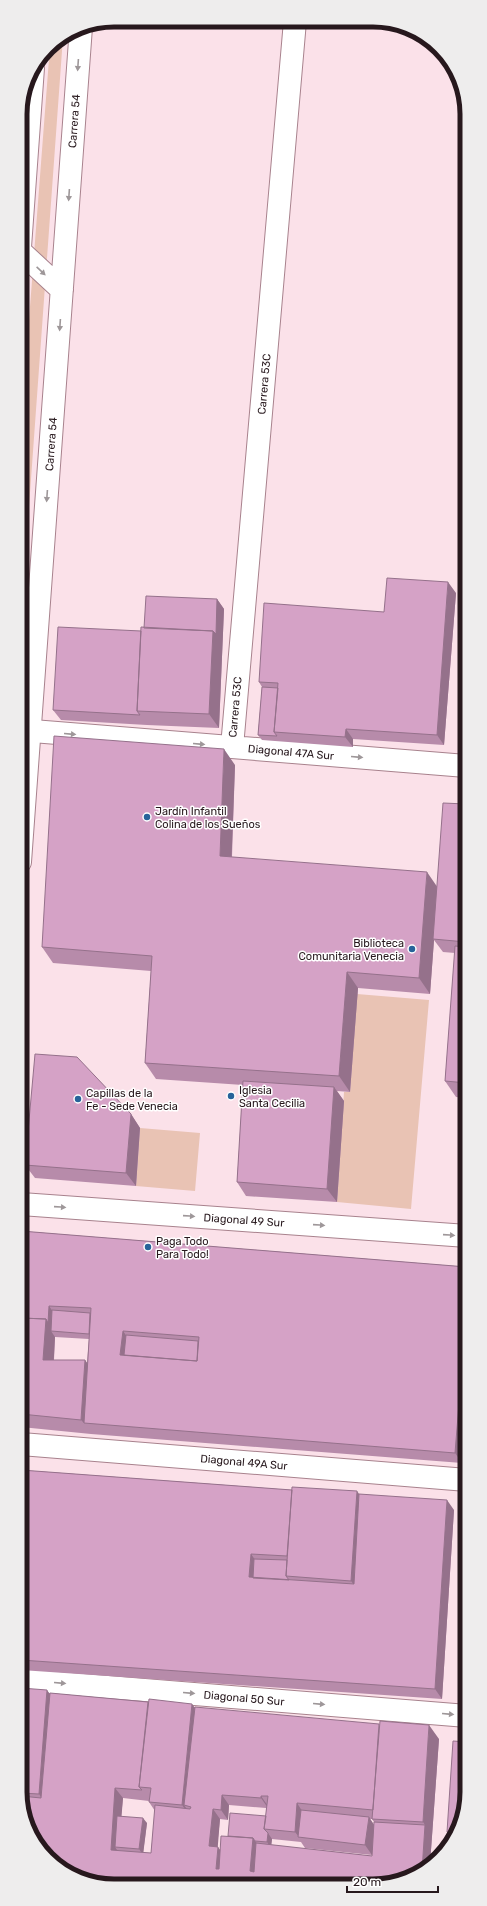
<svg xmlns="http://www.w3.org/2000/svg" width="487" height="1906" font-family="Rubik,sans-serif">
<rect width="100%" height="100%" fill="#fbe1e9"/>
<!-- green -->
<path fill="#e9c3b4" d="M63,37L20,631V437L50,46Z
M357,994L429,1000L411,1209L337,1202L344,1092H350Z
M140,1128L200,1133L195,1191L136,1186Z"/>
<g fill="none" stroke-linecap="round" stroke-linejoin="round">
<!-- street casing -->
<g stroke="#a8828d" stroke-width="24">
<path id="street" d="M20,730L466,766
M232,747L295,21
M21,1204L467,1236
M21,1444L467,1480
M21,1680L467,1716"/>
</g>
<!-- secondary casing -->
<g stroke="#a8828d" stroke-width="24">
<path id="secondary" d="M20,247L33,68
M20,251L62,290
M20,862L81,27"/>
</g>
<!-- street -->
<use href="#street" stroke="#fff" stroke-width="22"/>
<!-- secondary -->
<use href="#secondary" stroke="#fff" stroke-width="22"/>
</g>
<!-- wall -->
<path fill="#b78baa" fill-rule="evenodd" d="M456,593L444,745L353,739V747L262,740L258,735L262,687L259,682L384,612Z
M217,599L224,609L219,728L147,725L61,720L53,710L141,631L144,628Z
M235,765L232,857L437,887L466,804L467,1098L456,1097L445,1081L455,953L443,952L434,940L430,994L358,988L350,1092L337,1091L344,1101L337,1202L246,1196L237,1182L243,1085L156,1079L145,1063L151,971L53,963L42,947Z
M131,1114L140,1128L136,1186L35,1178L25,1165Z
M467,1147V1207L462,1201Z
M21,1231L467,1267L462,1463L91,1434L21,1427ZM55,1337L89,1339L87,1363L85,1360H54Z
M21,1470L292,1490L359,1494L454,1510L442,1699L21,1670Z
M467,1603V1704L461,1696Z
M21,1688L50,1693L195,1707L439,1739L430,1864L415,1876L95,1884L21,1805ZM123,1798L149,1801V1802L155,1811L151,1853H143L147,1823L121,1817ZM229,1805L266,1808V1816L228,1836L220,1850L217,1847L220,1819L228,1820ZM370,1819H372L374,1822V1825ZM272,1839L301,1842L305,1848L372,1855V1856L271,1845Z
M460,1828L450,1844L451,1837L447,1832Z"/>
<!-- shaded-wall -->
<path fill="#95718b" d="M448,582L456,593L444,745L437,735Z
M217,599L224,609L219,728L209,714L213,631Z
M346,729L353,739V747L345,737Z
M224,749L235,765L231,872L220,856Z
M427,872L438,888L433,939L434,940L430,994L419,978Z
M347,972L358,988L350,1092L339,1076Z
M334,1087L344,1101L337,1202L327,1189Z
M131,1114L140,1128L136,1186L126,1173Z
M467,1305V1404L462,1463L455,1453Z
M49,1306L56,1316L51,1331L55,1337L53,1373L43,1360L46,1319Z
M123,1331L130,1341L128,1360L120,1355Z
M85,1360L95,1374L84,1423L81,1420Z
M357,1491L367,1505L361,1594L351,1581Z
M447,1500L454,1510L442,1699L435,1689Z
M251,1554L258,1564L257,1582L249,1577Z
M47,1690L57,1704L48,1808L39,1794Z
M192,1704L202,1717L191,1807L184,1805L192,1816V1819L182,1805Z
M429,1725L439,1739L430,1864L422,1871L425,1825L423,1822Z
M115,1788L123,1798L119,1847H115L119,1853L111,1850Z
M222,1795L229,1805L228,1820L221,1810Z
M261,1796L268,1806V1808L261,1798Z
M297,1803L304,1814L299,1837L295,1832Z
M213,1809L220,1819L217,1856L209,1846Z
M369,1817L376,1828L372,1855L365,1845Z
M143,1818L147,1823L143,1855L139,1849Z
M268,1833L272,1839L271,1848L267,1842Z
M253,1838L260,1848L257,1882L250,1871Z
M218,1847L225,1857L223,1879L216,1869Z"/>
<!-- building -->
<path fill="#d5a2c6" stroke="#95718b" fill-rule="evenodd" d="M387,578L448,582L437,735L346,729L345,737L274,732L278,683L259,682L264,603L384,612Z
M146,596L217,599L216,634L213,631L144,628Z
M58,627L141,631L137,711L140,715L53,710Z
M141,627L213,631L209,714L137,711Z
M262,687L278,688L274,732L277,736L258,735Z
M54,736L224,749L220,856L427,872L419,978L347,972L339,1076L145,1063L152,956L42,947Z
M443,803L466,804V942L433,939Z
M455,946L466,947L467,1083L445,1081Z
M35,1054L77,1057L131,1114L126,1173L25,1165Z
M243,1081L334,1087L327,1189L237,1182Z
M467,1147V1201H462Z
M21,1231L467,1267V1305L455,1453L84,1423L91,1308L49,1306L48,1323L46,1319L21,1318ZM123,1331L199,1337L197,1361L120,1355Z
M52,1310L90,1313L89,1334L51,1331Z
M21,1318L46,1319L43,1360H85L81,1420L21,1414Z
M126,1335L198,1341L197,1361L124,1355Z
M21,1470L292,1490L287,1556L251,1554L249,1577L354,1584L359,1494L447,1500L435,1689L21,1660Z
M292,1487L357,1491L351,1581L286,1576Z
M254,1559L287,1560L286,1576L289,1580L253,1578Z
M467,1603V1696H461Z
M21,1688L47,1690L39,1794L21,1793Z
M50,1693L148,1702L139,1787L142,1790L115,1788L111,1850L151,1853L155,1805L190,1809L191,1807L184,1805L195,1707L379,1724L373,1810L297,1803L295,1832L264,1829L268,1796H261V1798L222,1795L221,1810L213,1809L209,1846L218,1847L216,1869H219L221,1836L253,1838L250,1871L254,1872L256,1843L372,1856L374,1822L425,1825L422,1871L415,1876L386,1885L95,1884L43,1854L21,1805V1796L41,1798Z
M149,1699L192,1704L182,1805L149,1802L151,1788L139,1787Z
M380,1721L429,1725L423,1822L372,1819Z
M453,1741L467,1742V1798L460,1828L457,1833L447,1832Z
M301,1810L369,1817L365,1845L298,1837Z
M230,1813L266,1816L264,1829L268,1833L267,1842L255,1841L253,1838L228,1836Z
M117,1816L143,1818L139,1849L115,1847Z
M451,1837L454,1838L450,1844Z"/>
<!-- one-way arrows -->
<defs><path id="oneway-solid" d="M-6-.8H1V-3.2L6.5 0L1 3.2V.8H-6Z"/></defs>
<g fill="#9e9799">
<use href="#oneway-solid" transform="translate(78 65) rotate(94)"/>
<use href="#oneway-solid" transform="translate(69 195) rotate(94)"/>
<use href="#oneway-solid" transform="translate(41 271) rotate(43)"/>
<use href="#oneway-solid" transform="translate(60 325) rotate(94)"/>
<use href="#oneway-solid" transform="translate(47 496) rotate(94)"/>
<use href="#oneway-solid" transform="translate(70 734) rotate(5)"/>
<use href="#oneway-solid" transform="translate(199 744) rotate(5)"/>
<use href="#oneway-solid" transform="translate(357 757) rotate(5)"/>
<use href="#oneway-solid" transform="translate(60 1207) rotate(4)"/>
<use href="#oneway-solid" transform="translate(189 1216) rotate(4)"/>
<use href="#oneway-solid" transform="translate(319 1225) rotate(4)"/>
<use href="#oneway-solid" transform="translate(449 1235) rotate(4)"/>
<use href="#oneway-solid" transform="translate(60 1683) rotate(5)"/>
<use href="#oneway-solid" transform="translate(189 1693) rotate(5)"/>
<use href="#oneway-solid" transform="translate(319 1704) rotate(5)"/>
<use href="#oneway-solid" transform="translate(448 1714) rotate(5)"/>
</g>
<!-- markers -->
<g fill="#27639a" stroke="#fff" stroke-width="1.5">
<circle cx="147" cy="817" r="4"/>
<circle cx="412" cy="949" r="4"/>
<circle cx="231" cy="1096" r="4"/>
<circle cx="78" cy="1099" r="4"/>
<circle cx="148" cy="1247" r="4"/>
</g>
<g text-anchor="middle" stroke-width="3" stroke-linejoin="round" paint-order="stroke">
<!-- street labels -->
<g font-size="11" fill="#27181d" stroke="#fff">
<text transform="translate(74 121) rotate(-86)" y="4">Carrera 54</text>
<text transform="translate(264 384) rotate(-85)" y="4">Carrera 53C</text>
<text transform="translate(51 444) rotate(-86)" y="4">Carrera 54</text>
<text transform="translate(235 707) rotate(-85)" y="4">Carrera 53C</text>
<text transform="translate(291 752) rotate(5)" y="4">Diagonal 47A Sur</text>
<text transform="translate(244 1220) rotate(4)" y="4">Diagonal 49 Sur</text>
<text transform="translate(244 1462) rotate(5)" y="4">Diagonal 49A Sur</text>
<text transform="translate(244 1698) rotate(5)" y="4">Diagonal 50 Sur</text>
</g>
<!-- poi labels -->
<g font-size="11" fill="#27181d" stroke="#fff" text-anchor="start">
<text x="155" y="815">Jardín Infantil<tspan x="155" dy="13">Colina de los Sueños</tspan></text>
<text x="404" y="947" text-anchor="end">Biblioteca<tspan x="404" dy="13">Comunitaria Venecia</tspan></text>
<text x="239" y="1094">Iglesia<tspan x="239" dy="13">Santa Cecilia</tspan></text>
<text x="86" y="1097">Capillas de la<tspan x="86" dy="13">Fe - Sede Venecia</tspan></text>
<text x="156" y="1245">Paga Todo<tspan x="156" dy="13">Para Todo!</tspan></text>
</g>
</g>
<!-- crop -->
<path d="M0 0H487V1906H0ZM114 27H373A87 87 0 0 1 460 114V1792A87 87 0 0 1 373 1879H114A87 87 0 0 1 27 1792V114A87 87 0 0 1 114 27Z" fill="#eeeded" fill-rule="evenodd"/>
<path fill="none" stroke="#27181d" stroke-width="5" d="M114 27H373A87 87 0 0 1 460 114V1792A87 87 0 0 1 373 1879H114A87 87 0 0 1 27 1792V114A87 87 0 0 1 114 27Z"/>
<!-- scale -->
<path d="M347 1886v6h91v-6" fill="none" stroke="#27181d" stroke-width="2"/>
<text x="353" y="1886" font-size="12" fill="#27181d" stroke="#ffffff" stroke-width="3" paint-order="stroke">20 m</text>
</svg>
